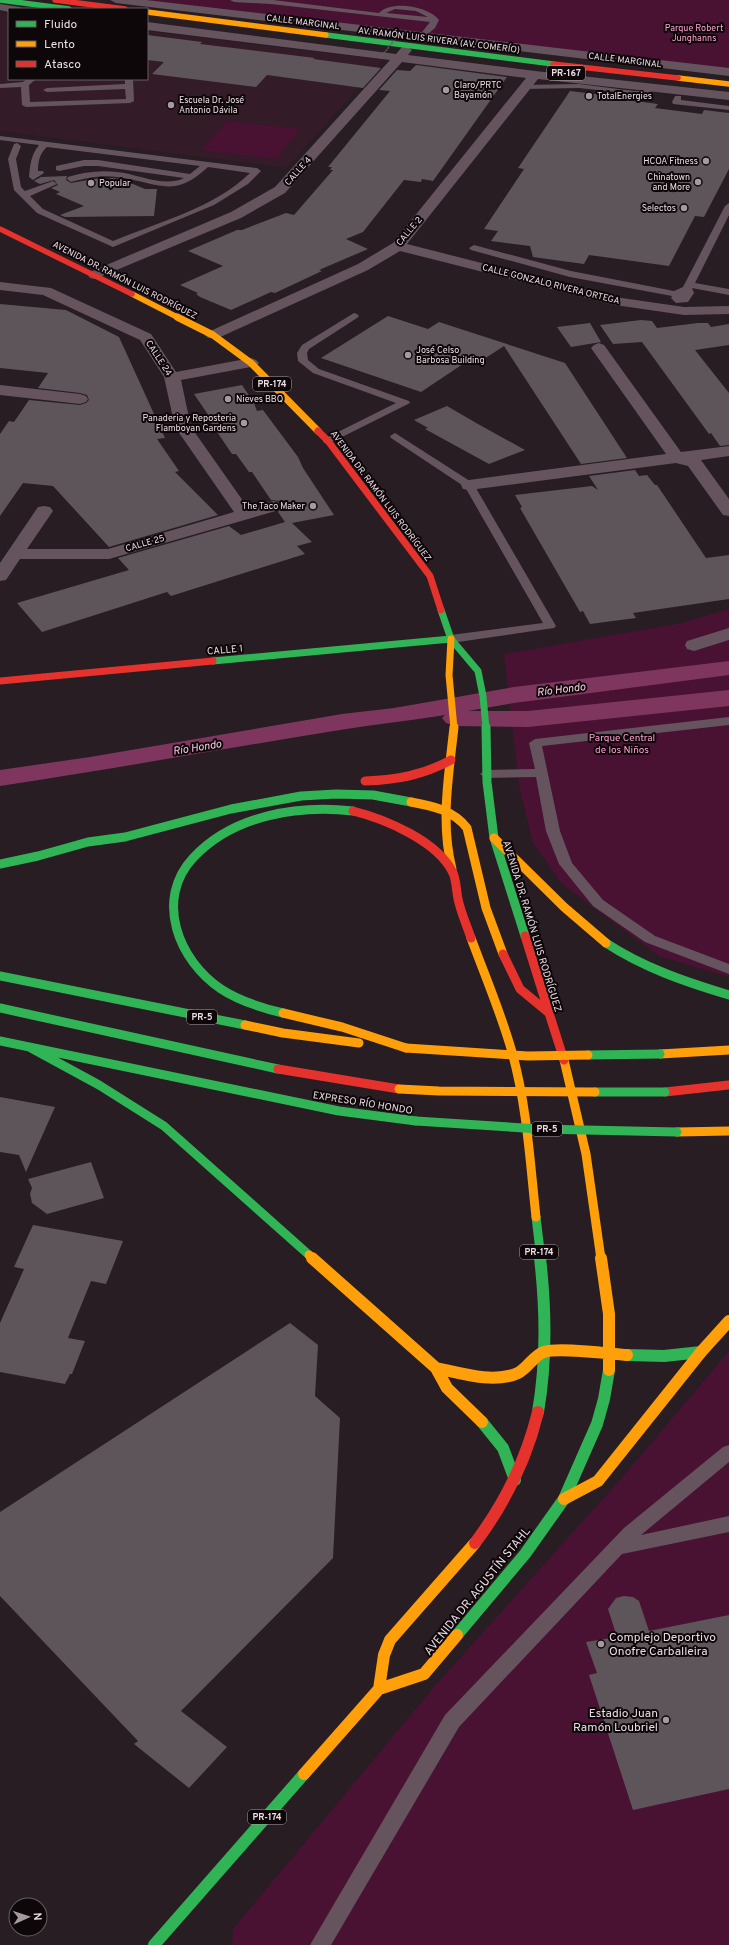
<svg xmlns="http://www.w3.org/2000/svg" width="729" height="1945" font-family="Overpass,sans-serif">
<rect width="100%" height="100%" fill="#271d22"/>
<!-- built -->
<path fill="#331c28" d="M0,13L9,14V79H147V31L383,60L287,168L0,131Z"/>
<!-- green -->
<path fill="#491232" d="M137,0H729V70Z
M227,121L300,129L276,159L201,150Z
M729,609V977L659,956L562,884L533,843L519,786L504,654L682,623Z
M729,1351V1945H232L233,1929L433,1688L626,1473Z"/>
<g fill="none" stroke-linecap="round" stroke-linejoin="round">
<!-- canal -->
<path fill="#7f365e" fill-rule="evenodd" d="M729,661V675L514,703L468,711H528L729,690V706L528,727L455,726L446,723L442,718L445,715C410,721 375,724 340,730C227,748 114,769 0,786V770L90,757L342,714L394,708L514,687Z"/>
</g>
<!-- building -->
<path fill="#5e555a" d="M147,35L202,42L200,44L315,58L313,59L381,68L363,88L267,75L256,87L152,74L164,62L147,60Z
M416,65L507,77L433,181L422,179L421,182L404,180L363,232L346,239L368,249L319,270L322,271L275,293L271,292L231,310L200,297L196,294L198,293L180,285L223,266L188,251L237,230H242L286,213L294,215L333,170H330L332,167H328L390,91L379,90L397,70L410,71Z
M570,91L636,99L635,101L658,104L655,108L702,114L704,110L729,113V169L704,217L695,216L669,266L589,255L584,264L533,257L530,246L491,241L498,231L484,229L524,169L518,168Z
M67,176L66,180L71,183L94,179L102,178L107,180L111,178L121,179L145,189H157L154,216L65,217L60,215L84,206L56,194L60,192L51,188L58,185L54,180L40,184L34,181L41,177Z
M0,304L66,310L119,337L165,438L157,439L179,471L175,472L218,515L109,547L53,486L23,483L0,516V434L9,421L14,422L29,400L80,405L86,403L89,400L87,395L80,393L38,388L48,373L0,368Z
M388,316L428,329L439,322L565,363L627,458L581,464L504,346L478,363L469,360L421,392L321,358Z
M641,320L652,321L657,328L698,323H708L711,327L729,324V345L695,350L729,393V445L720,446L711,433L709,434L642,342L613,344L600,325Z
M590,323L601,342L571,347L557,327Z
M242,385L254,403L257,411L263,410L298,457L303,468L334,515L292,523L312,542L297,546L305,554L171,596L167,592L42,632L17,603L129,570L118,558L229,526L241,535L285,522L278,512L282,507L280,501L271,500L252,472H249L236,454H232L209,420L211,419L194,394Z
M447,406L478,424L525,450L489,464L425,429L428,428L414,420Z
M635,470L639,476L647,475L655,485H657L706,558L729,555V599L633,613L636,618L590,624L583,611L580,612L520,508L522,507L515,495L592,486L598,490L589,476Z
M0,1097L55,1107L26,1172L19,1155L0,1152Z
M91,1162L104,1198L47,1214L32,1203L30,1194L32,1188L28,1179Z
M33,1225L123,1241L106,1284L91,1281L68,1338L85,1341L72,1374H70L65,1384L0,1372V1323L24,1269L14,1267Z
M290,1323L318,1345L315,1396L340,1418L333,1558L181,1711L227,1747L189,1788L134,1744L138,1741L0,1596V1512Z
M624,1596L633,1597L639,1601L649,1631L729,1615V1789L633,1810L589,1675L597,1673L586,1642L617,1637L608,1609L616,1598Z"/>
<g fill="none" stroke-linecap="round" stroke-linejoin="round">
<!-- lane -->
<path fill="#65545e" fill-rule="evenodd" d="M230,0H273L379,13C391,0 428,6 439,20L435,28L423,38L419,36L430,22L271,4L234,2ZM395,9L416,11L428,17L386,13Z
M27,79H36L29,85L30,102L126,99L125,89L47,92L43,90L47,88L125,84V79H133L134,101L130,103L26,107L22,105L21,87L0,88V84L23,82Z
M579,84L634,91H643L650,85L654,87L648,95H645L579,88L525,89L521,87L525,85Z
M675,96H681V100L729,106V110L673,104L672,102Z
M0,136L257,168L261,171L248,184L214,205L113,247L37,213L14,190L8,159L14,144L17,143L21,146L16,159L21,187L25,191L53,181L57,184L30,196L43,209L113,241C159,222 214,208 250,173L208,167C173,200 158,182 117,177C100,175 87,178 71,182L67,179L68,177C84,172 100,170 117,172C138,174 164,188 184,178L98,166H84L59,171L56,170V166L84,160H98L190,174L200,166L47,147C40,153 38,161 38,171H43L44,173L33,180L29,177C30,165 31,155 39,145L0,140Z
M729,203V215L695,283L729,289V295L692,288L694,293L688,302L676,303L671,298L672,296L570,277L471,250L469,248L474,245L571,271L674,291L683,287L725,206Z
M354,313L357,314L359,316L357,318L309,349L307,353L308,360L319,369L409,401L410,403L328,444L324,443L323,441L324,439L396,403L313,373L298,361L297,353L302,345Z
M395,433L473,483L556,626L554,628L451,643L447,641L445,639L447,637L451,635L543,623L465,487L391,438L390,436Z
M729,717V725L542,746L560,831L572,863L603,900L655,936L729,964V974L645,942L593,906L559,864L546,831L536,777L486,778L480,774L486,770L535,769L529,743L535,739Z
M729,1445V1462L641,1535L729,1516V1532L622,1554L459,1727L331,1945H310L445,1715L624,1528L723,1447Z"/>
<!-- street -->
<path fill="#65545e" fill-rule="evenodd" d="M110,0H146L729,68V76L116,3Z
M0,4L20,7L22,9H9V12L0,10Z
M147,22L396,54L402,47L406,46L412,50L408,55L535,71L729,92V100L538,79L407,244L615,297L684,307L729,306V314L684,315L615,305L400,251L368,270L218,338H208L205,335L208,332L358,264L393,243L526,78L402,62L285,193L241,218L95,279L90,278L88,275L90,272L231,212L275,187L390,60L147,30Z
M0,282L51,288L151,334L176,372L251,358L256,360L259,363L256,366L181,380L191,427L248,508L273,501L279,502L281,506L279,510L109,559H20L6,580L0,581V563L38,507L44,506L50,507L53,511L27,549H108L234,512L175,427L164,377L140,340L43,295L0,290Z
M599,343L604,345L681,452L729,446V456L701,460L729,499V516L723,515L688,466L676,463L469,490L463,489L461,485L463,481L469,480L666,454L591,348L594,345Z
M0,385L80,394L86,396L88,399L86,402L80,404L0,395Z
M729,628V640L694,651L687,649L685,645L687,641Z"/>
<!-- fast-far3 -->
<path stroke="#30b455" stroke-width="5.5" d="M0,0L69,9
M326,35L553,64"/>
<!-- fast-far2 -->
<path stroke="#30b455" stroke-width="7" d="M441,610L451,639L478,671L483,696L486,728
M213,661L451,639"/>
<!-- fast-far1 -->
<path stroke="#30b455" stroke-width="9" d="M486,727L487,782L494,838L525,936
M0,864L38,856L88,842L125,837L231,809L301,796L336,794L373,795L411,802
M606,943C644,968 686,982 729,995
M0,976L245,1025
M0,1008L278,1069
M283,1013C262,1008 239,1001 221,989C179,961 154,900 193,858C233,815 297,805 353,811
M0,1041L339,1111L416,1121
M31,1048L99,1085L164,1126L309,1255
M536,1217L541,1259"/>
<!-- fast -->
<path stroke="#30b455" stroke-width="12" d="M627,1355L664,1356L701,1352
M538,1412C547,1360 546,1310 540,1258
M482,1422L503,1448L515,1480
M457,1635L525,1554L564,1499L597,1424L604,1399L609,1370
M154,1945L304,1774"/>
<!-- slow-far3 -->
<path stroke="#ff9f0a" stroke-width="5.5" d="M147,12L326,35
M678,78L729,84
M132,294L179,318"/>
<!-- slow-far2 -->
<path stroke="#ff9f0a" stroke-width="7" d="M177,317L213,335L251,363L318,431
M451,639L449,675L454,728"/>
<!-- slow-far1 -->
<path stroke="#ff9f0a" stroke-width="9" d="M411,802C433,806 453,810 467,828L486,908L503,954
M494,838L564,907L606,943
M452,869C440,822 449,774 454,727
M471,938C485,976 501,1013 512,1052C527,1106 530,1162 536,1217
M283,1013L342,1027L406,1048
M245,1025L283,1033L359,1043
M660,1054L729,1050
M564,1060L586,1154L601,1259
M677,1132L729,1131
M309,1255L313,1259"/>
<!-- slow -->
<path stroke="#ff9f0a" stroke-width="12" d="M312,1258L436,1368L447,1388L482,1422
M601,1258L609,1314V1370
M436,1368C460,1373 494,1384 518,1373C528,1368 534,1355 544,1352C559,1347 609,1354 627,1355
M564,1499L598,1481L701,1352L729,1321
M379,1689L384,1655L390,1640L475,1543
M304,1774L379,1689L424,1674L457,1635"/>
<!-- jam-far3 -->
<path stroke="#e5322d" stroke-width="5.5" d="M55,0L125,9
M553,64L678,78
M0,229L132,294"/>
<!-- jam-far2 -->
<path stroke="#e5322d" stroke-width="7" d="M318,431L328,441L430,576L441,610
M0,681L213,661"/>
<!-- jam-far1 -->
<path stroke="#e5322d" stroke-width="9" d="M365,781C397,780 423,775 451,760
M353,811C385,819 438,841 453,873C457,882 456,893 459,903C462,915 467,926 471,938
M525,936L549,1013
M503,954L520,989L549,1013L564,1060
M278,1069L399,1089
M665,1092L729,1085"/>
<!-- jam -->
<path stroke="#e5322d" stroke-width="12" d="M475,1543C505,1503 526,1461 538,1412"/>
<!-- path-bridge -->
<path stroke="#685b62" stroke-width="1.5" stroke-dasharray="2 1" stroke-linecap="butt" d="M380,58L401,32"/>
<!-- fast-bridge -->
<path stroke="#30b455" stroke-width="9" d="M588,1055L660,1054
M595,1092H665
M416,1121L539,1129L677,1132"/>
<!-- slow-bridge -->
<path stroke="#ff9f0a" stroke-width="9" d="M406,1048L528,1056L588,1055
M399,1089L439,1091L595,1092"/>
</g>
<!-- markers -->
<g fill="#a69a9f" stroke="#0e070a" stroke-width="1.5">
<circle cx="446" cy="90" r="4"/>
<circle cx="589" cy="96" r="4"/>
<circle cx="171" cy="105" r="4"/>
<circle cx="706" cy="161" r="4"/>
<circle cx="698" cy="182" r="4"/>
<circle cx="91" cy="183" r="4"/>
<circle cx="684" cy="208" r="4"/>
<circle cx="408" cy="355" r="4"/>
<circle cx="228" cy="399" r="4"/>
<circle cx="244" cy="423" r="4"/>
<circle cx="313" cy="506" r="4"/>
<circle cx="601" cy="1644" r="4"/>
<circle cx="666" cy="1720" r="4"/>
</g>
<g text-anchor="middle" stroke-width="4" stroke-linejoin="round" paint-order="stroke">
<!-- far-street labels -->
<g font-size="9" fill="#eadde3" stroke="#0e070a">
<text transform="translate(303 22) rotate(7)" y="3">CALLE MARGINAL</text>
<text transform="translate(439 40) rotate(7)" y="3">AV. RAMÓN LUIS RIVERA (AV. COMERÍO)</text>
<text transform="translate(625 60) rotate(7)" y="3">CALLE MARGINAL</text>
<text transform="translate(298 171) rotate(-48)" y="3">CALLE 4</text>
<text transform="translate(409 231) rotate(-50)" y="3">CALLE 2</text>
<text transform="translate(125 280) rotate(27)" y="3">AVENIDA DR. RAMÓN LUIS RODRÍGUEZ</text>
<text transform="translate(551 284) rotate(14)" y="3">CALLE GONZALO RIVERA ORTEGA</text>
<text transform="translate(159 358) rotate(57)" y="3">CALLE 24</text>
<text transform="translate(381 496) rotate(53)" y="3">AVENIDA DR. RAMÓN LUIS RODRÍGUEZ</text>
<text transform="translate(145 543) rotate(-16)" y="3">CALLE 25</text>
</g>
<!-- far-park labels -->
<g font-size="9" fill="#fba0cd" stroke="#0e070a">
<text x="694" y="31">Parque Robert<tspan x="694" dy="10">Junghanns</tspan></text>
</g>
<!-- shield labels -->
<g fill="#0e070a" stroke="#a89da2" stroke-width="1">
<rect x="547" y="66" width="38" height="14" rx="3"/>
<rect x="253" y="377" width="38" height="14" rx="3"/>
<rect x="187" y="1010" width="30" height="14" rx="3"/>
<rect x="532" y="1122" width="30" height="14" rx="3"/>
<rect x="520" y="1245" width="38" height="14" rx="3"/>
<rect x="248" y="1810" width="38" height="14" rx="3"/>
</g>
<g font-size="9" font-weight="bold" fill="#eadde3">
<text x="566" y="76">PR-167</text>
<text x="272" y="387">PR-174</text>
<text x="202" y="1020">PR-5</text>
<text x="547" y="1132">PR-5</text>
<text x="539" y="1255">PR-174</text>
<text x="267" y="1820">PR-174</text>
</g>
<!-- far-poi labels -->
<g font-size="9" fill="#eadde3" stroke="#0e070a" text-anchor="start">
<text x="454" y="88">Claro/PRTC<tspan x="454" dy="10">Bayamón</tspan></text>
<text x="597" y="99">TotalEnergies</text>
<text x="179" y="103">Escuela Dr. José<tspan x="179" dy="10">Antonio Dávila</tspan></text>
<text x="698" y="164" text-anchor="end">HCOA Fitness</text>
<text x="690" y="180" text-anchor="end">Chinatown<tspan x="690" dy="10">and More</tspan></text>
<text x="99" y="186">Popular</text>
<text x="676" y="211" text-anchor="end">Selectos</text>
<text x="416" y="353">José Celso<tspan x="416" dy="10">Barbosa Building</tspan></text>
<text x="236" y="402">Nieves BBQ</text>
<text x="236" y="421" text-anchor="end">Panaderia y Reposteria<tspan x="236" dy="10">Flamboyan Gardens</tspan></text>
<text x="305" y="509" text-anchor="end">The Taco Maker</text>
</g>
<!-- street labels -->
<g font-size="10" fill="#eadde3" stroke="#0e070a">
<text transform="translate(225 649) rotate(-5)" y="4">CALLE 1</text>
<text transform="translate(533 926) rotate(73)" y="4">AVENIDA DR. RAMÓN LUIS RODRÍGUEZ</text>
<text transform="translate(363 1102) rotate(9)" y="4">EXPRESO RÍO HONDO</text>
</g>
<!-- park labels -->
<g font-size="10" fill="#fba0cd" stroke="#0e070a">
<text x="622" y="741">Parque Central<tspan x="622" dy="12">de los Niños</tspan></text>
</g>
<!-- water labels -->
<g font-size="11" font-style="italic" fill="#fccde3" stroke="#0e070a">
<text transform="translate(561 689) rotate(-7)" y="4">Río Hondo</text>
<text transform="translate(197 747) rotate(-9)" y="4">Río Hondo</text>
</g>
<!-- near-street labels -->
<g font-size="12" fill="#eadde3" stroke="#0e070a">
<text transform="translate(477 1591) rotate(-51)" y="4">AVENIDA DR. AGUSTÍN STAHL</text>
</g>
<!-- near-poi labels -->
<g font-size="12" fill="#eadde3" stroke="#0e070a" text-anchor="start">
<text x="609" y="1641">Complejo Deportivo<tspan x="609" dy="14">Onofre Carballeira</tspan></text>
<text x="658" y="1717" text-anchor="end">Estadio Juan<tspan x="658" dy="14">Ramón Loubriel</tspan></text>
</g>
</g>
<!-- legend -->
<rect x="8" y="8" width="140" height="72" fill="#0e070a" stroke="#665d61"/>
<rect x="16" y="21" width="20" height="6" fill="#30b455" stroke="#665d61"/>
<text x="44" y="28" font-size="12" fill="#eadde3">Fluido</text>
<rect x="16" y="41" width="20" height="6" fill="#ff9f0a" stroke="#665d61"/>
<text x="44" y="48" font-size="12" fill="#eadde3">Lento</text>
<rect x="16" y="61" width="20" height="6" fill="#e5322d" stroke="#665d61"/>
<text x="44" y="68" font-size="12" fill="#eadde3">Atasco</text>
<!-- north arrow -->
<g transform="translate(28 1917) rotate(87)"><circle r="19" fill="#0e070a" stroke="#665d61"/>
<path d="M0-3L7 15L0 10L-7 15Z" fill="#a69a9f"/>
<text y="-6" font-size="11" font-weight="bold" text-anchor="middle" fill="#eadde3">N</text>
</g>
</svg>
